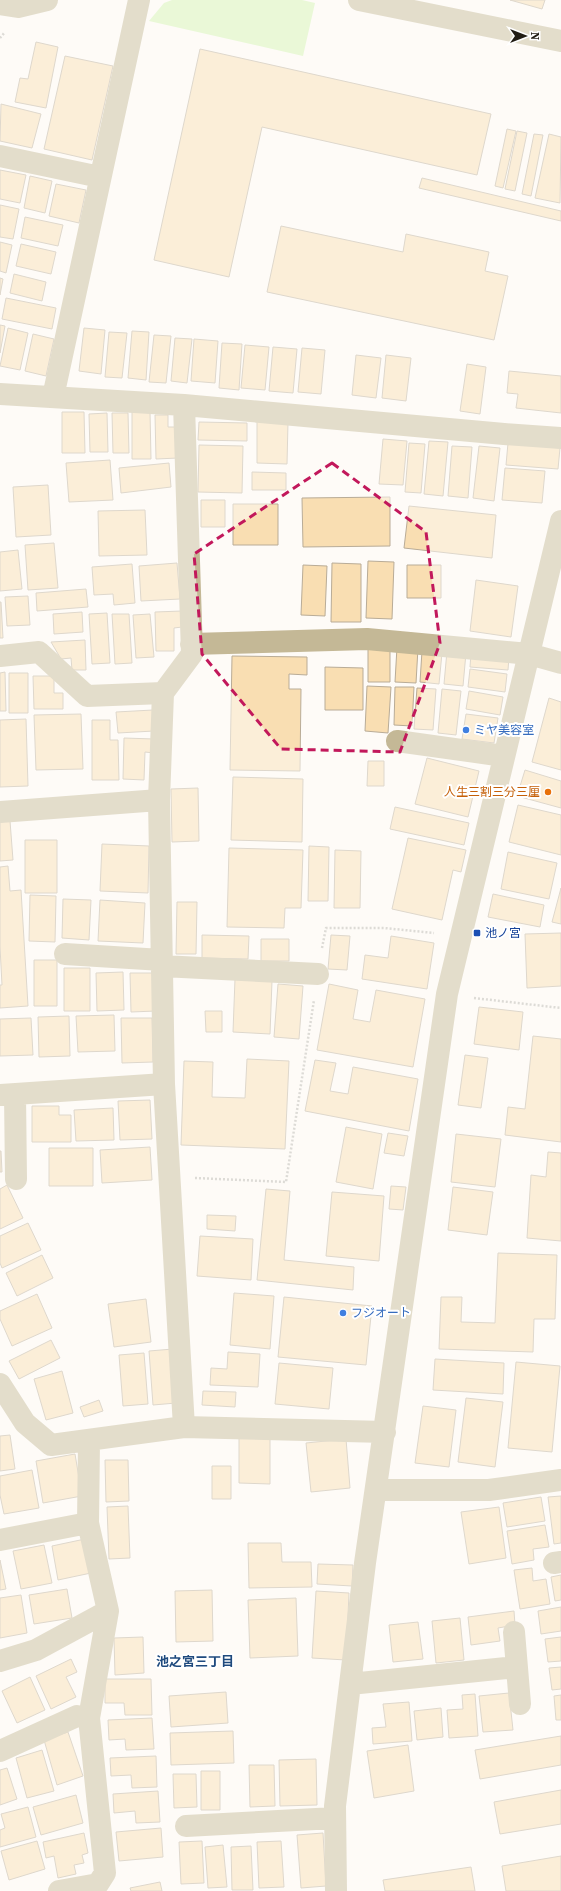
<svg xmlns="http://www.w3.org/2000/svg" width="561" height="1891" font-family="'Source Serif 4','Noto Sans JP',serif">
<rect width="100%" height="100%" fill="#fefbf7"/>
<!-- green -->
<path fill="#d2f4af" d="M172,0H302L315,3L303,56L149,21L164,3Z"/>
<!-- building -->
<path fill="#f9deb2" stroke="#b9ac97" d="M510,0H545L542,9Z
M36,42L58,47L46,108L15,102L20,78L28,79Z
M200,49L491,114L477,175L262,127L229,277L154,260Z
M65,56L113,66L92,160L44,149Z
M1,104L41,114L32,148L0,141Z
M507,129L516,131L503,188L495,186Z
M517,131L527,133L515,191L505,189Z
M534,134L543,135L531,196L522,194Z
M549,134L561,137L560,203L535,198Z
M0,170L26,175L20,203L0,199Z
M30,176L52,181L45,213L24,208Z
M422,178L561,211V221L419,188Z
M56,184L86,190L79,223L49,216Z
M0,205L19,209L13,239L0,237Z
M25,217L63,225L58,246L21,238Z
M281,226L403,252L406,234L489,252L485,271L508,276L494,340L267,292Z
M0,242L12,245L6,273L0,271Z
M21,244L56,252L51,274L16,266Z
M14,274L46,282L42,301L10,293Z
M0,278L3,279L0,295Z
M6,298L56,308L52,329L2,319Z
M0,325L5,326L0,353Z
M8,328L28,333L20,370L0,366Z
M84,328L105,330L101,374L79,371Z
M132,331L149,332L146,380L128,378Z
M109,332L127,333L122,378L105,377Z
M33,334L54,339L46,376L25,371Z
M154,335L171,336L166,383L149,382Z
M175,338L192,339L187,383L171,381Z
M194,339L218,341L215,383L191,381Z
M222,343L242,344L239,390L219,388Z
M245,345L269,347L265,390L241,388Z
M273,347L297,349L293,393L269,391Z
M302,348L325,350L321,394L298,392Z
M356,355L381,358L376,398L352,395Z
M386,355L411,358L406,401L382,398Z
M467,364L486,367L480,414L460,411Z
M509,371L561,376V413L516,408L518,394L507,393Z
M62,412H84L85,453H62Z
M132,412H150L151,459H132Z
M107,413L108,452H90L89,414Z
M112,413H128L129,453H113Z
M155,415H168V427H177L178,458L156,459Z
M257,421L288,422L287,464L257,463Z
M199,422L247,423V441L198,440Z
M383,439L407,441L403,485L379,484Z
M429,441L448,442L443,496L424,494Z
M409,443L425,444L421,493L405,492Z
M508,443L560,448L558,469L506,465Z
M199,445L243,446L242,493L198,492Z
M452,446L472,447L468,498L448,496Z
M479,446L500,448L494,501L473,498Z
M110,460L113,500L69,502L66,463Z
M169,463L171,487L121,493L119,468Z
M505,468L545,471L542,503L502,500Z
M252,472L286,473V490H252Z
M48,485L51,535L16,537L13,487Z
M390,497V546L303,547L302,498Z
M201,500H225V527H201Z
M233,504H278V545H233Z
M409,506L496,515L492,558L404,548Z
M145,510L147,555L99,556L98,511Z
M54,543L58,588L28,590L25,545Z
M18,550L22,589L0,591V552Z
M368,561L394,562L392,619L366,618Z
M177,563L180,599L141,601L139,566Z
M332,563L361,564V622H331Z
M132,564L135,603L114,605L113,594L94,595L92,567Z
M303,565L327,566L325,616L301,615Z
M407,565H441V598H407Z
M476,580L518,586L511,637L470,631Z
M86,589L88,607L37,611L36,593Z
M28,596L30,625L7,626L5,597Z
M0,602H1L3,638H0Z
M182,611V627L174,628V651H156L155,612Z
M82,612L83,632L54,634L53,614Z
M107,613L110,663L92,664L89,614Z
M112,614H129L132,663L115,664Z
M150,614L154,657L136,658L133,615Z
M85,640L86,670H72L71,658L61,659L51,642Z
M368,647L390,648V682H368Z
M397,647L418,648L416,683L395,682Z
M422,651L442,653L439,684L420,682Z
M447,651L466,653L463,686L444,684Z
M471,653L509,657L508,670L470,667Z
M232,656L307,657V675L289,674V689H301L300,771L230,770Z
M325,667L363,668V710H325Z
M470,669L507,674L505,692L468,687Z
M5,672L6,711H0V673Z
M9,673H28V713H9Z
M33,676H54V693H63V709H34Z
M367,686L391,687L388,733L365,731Z
M395,687H414L412,726L394,725Z
M417,688L436,689L433,730L414,729Z
M442,689L461,691L456,735L438,733Z
M469,691L503,697L500,715L466,709Z
M549,698L561,702V770L532,762Z
M153,710L154,731L118,733L116,712Z
M81,714L83,769L36,770L34,715Z
M466,714L498,718L494,743L462,739Z
M26,719L28,786L0,787V720Z
M92,720H110V740H118L119,780H92Z
M124,738L154,739V753L145,752L144,780L123,779Z
M427,758L479,771L468,817L415,804Z
M368,761H384V786H367Z
M525,770L561,781V808L517,796Z
M233,777L303,779L302,842L231,840Z
M198,788L199,841L172,842L171,789Z
M518,805L561,815V855L509,842Z
M395,807L469,823L464,845L390,829Z
M10,821L13,860L0,861V822Z
M408,838L466,850L461,872L453,870L442,920L392,909Z
M25,840H57V893H25Z
M102,844L149,846L148,893L100,891Z
M309,846L329,847L328,901H308Z
M229,848L303,850L301,908H285L284,928L227,927Z
M335,850L361,851L360,908H334Z
M508,852L557,863L549,899L501,889Z
M8,866L10,891L21,890L28,1006L0,1008V985H2L0,947V867Z
M561,888V924L552,922Z
M493,894L544,905L540,927L488,917Z
M30,895L56,896L55,942L29,941Z
M63,899L91,900L89,940L62,938Z
M100,900L145,903L143,943L98,941Z
M177,902H197L196,954H176Z
M561,933V986L527,988L525,934Z
M202,935L249,936L248,959L202,958Z
M331,935L350,936L347,970L328,969Z
M391,936L434,943L427,989L362,979L365,955L388,958Z
M261,939H289V961H261Z
M34,960H57V1006H34Z
M64,968H90V1011H64Z
M123,972L124,1010L97,1011L96,973Z
M130,973H155L156,1011L131,1012Z
M235,979L272,981L270,1034L233,1032Z
M278,984L303,986L299,1039L274,1037Z
M329,984L358,990L353,1019L370,1022L376,990L425,999L413,1067L317,1050Z
M479,1007L523,1012L519,1050L474,1044Z
M205,1011H222V1032H206Z
M114,1015L115,1051L78,1052L76,1016Z
M69,1016L70,1056L39,1057L38,1017Z
M31,1018L33,1055L0,1056V1019Z
M121,1018H152L153,1062L122,1063Z
M533,1036L561,1039V1142L505,1135L508,1107L525,1109Z
M465,1055L488,1058L481,1108L458,1105Z
M247,1059L289,1061L285,1149L181,1145L184,1061L213,1062L212,1097L245,1098Z
M315,1060L336,1063L330,1091L348,1094L353,1067L418,1079L409,1131L305,1111Z
M150,1100L152,1139L120,1140L118,1101Z
M32,1106H59V1115H71V1142H32Z
M113,1108L114,1140L76,1141L74,1110Z
M346,1127L382,1134L373,1189L336,1182Z
M388,1133L408,1136L404,1156L384,1153Z
M456,1134L501,1139L495,1187L451,1182Z
M150,1147L152,1180L102,1183L100,1150Z
M49,1148H93V1186H49Z
M0,1151H1L2,1172H0Z
M548,1152L561,1153V1241L527,1238L531,1175L546,1177Z
M7,1185L23,1218L0,1229V1189Z
M391,1186L406,1187L403,1210L389,1209Z
M453,1187L493,1192L487,1235L448,1230Z
M266,1189L290,1191L284,1260L354,1267L353,1290L257,1280Z
M332,1192L384,1196L379,1261L326,1256Z
M207,1215L236,1216L235,1231L207,1229Z
M28,1223L41,1250L2,1268L0,1263V1236Z
M200,1236L253,1239L251,1280L197,1276Z
M498,1253L557,1255L555,1319H534L533,1352L439,1349L441,1297H462L461,1322L495,1323Z
M42,1255L53,1278L17,1296L6,1273Z
M234,1293L274,1296L270,1349L230,1345Z
M37,1294L52,1328L12,1346L0,1319V1311Z
M284,1297L372,1306L366,1365L278,1357Z
M146,1299L151,1342L114,1347L108,1304Z
M51,1340L60,1358L19,1379L9,1361Z
M173,1349L176,1403L153,1405L149,1351Z
M228,1352L260,1354L258,1387L210,1385L211,1368L227,1369Z
M144,1353L148,1404L123,1406L119,1355Z
M435,1359L504,1363L503,1394L433,1390Z
M516,1362L560,1366L552,1452L508,1448Z
M279,1363L333,1368L329,1409L275,1404Z
M62,1371L73,1413L46,1420L34,1379Z
M203,1391L236,1392L235,1407L202,1405Z
M466,1398L503,1402L495,1467L458,1462Z
M99,1400L103,1411L84,1417L80,1407Z
M423,1406L456,1410L449,1467L415,1463Z
M10,1435L15,1469L0,1471V1436Z
M239,1435H270V1484L239,1483Z
M346,1439L350,1488L311,1492L306,1443Z
M75,1454L82,1496L43,1503L36,1461Z
M105,1460H128L129,1501L106,1502Z
M212,1466H231V1499H212Z
M32,1470L39,1508L4,1514L0,1495V1476Z
M561,1496V1543L554,1544L548,1497Z
M541,1497L545,1521L507,1527L503,1503Z
M128,1506L130,1558L109,1559L107,1507Z
M499,1507L506,1558L469,1564L461,1512Z
M545,1525L549,1547L533,1549L534,1560L512,1564L507,1531Z
M85,1539L91,1573L58,1580L52,1546Z
M248,1543H281L282,1562H311L312,1587L249,1588Z
M44,1545L52,1583L21,1589L13,1551Z
M0,1560L6,1589L0,1590Z
M318,1564L353,1565L352,1586L317,1584Z
M532,1568L533,1581L546,1579L550,1604L520,1609L514,1570Z
M561,1575V1600L555,1601L551,1577Z
M67,1589L72,1618L34,1624L29,1595Z
M212,1590L213,1641L176,1642L175,1591Z
M316,1591L349,1593L346,1660L312,1658Z
M21,1595L27,1633L0,1638V1598Z
M296,1598L298,1656L250,1658L248,1600Z
M561,1607V1631L541,1634L538,1611Z
M514,1611L515,1625L498,1628L500,1641L471,1645L468,1617Z
M460,1618L464,1660L436,1663L432,1621Z
M418,1622L423,1659L393,1662L389,1625Z
M143,1637L144,1673L115,1675L114,1638Z
M561,1637V1661L548,1662L545,1639Z
M71,1659L77,1672L66,1677L76,1697L51,1709L36,1676Z
M561,1667V1689L552,1690L549,1668Z
M30,1677L45,1710L17,1723L2,1691Z
M105,1679H151L152,1715H125L124,1703H105Z
M226,1692L228,1723L171,1727L169,1696Z
M509,1693L513,1730L483,1732L479,1696Z
M475,1694L478,1736L449,1738L447,1710L463,1709L462,1695Z
M561,1695V1720H556L554,1696Z
M409,1702L412,1741L373,1744L372,1728L386,1727L383,1704Z
M441,1708L443,1737L417,1740L414,1711Z
M152,1718L154,1749L126,1750L125,1739L109,1740L108,1720Z
M233,1731L234,1763L171,1765L170,1733Z
M68,1732L83,1776L57,1785L44,1740Z
M561,1736V1765L480,1779L475,1750Z
M408,1745L414,1791L374,1798L367,1751Z
M42,1750L54,1791L27,1798L16,1758Z
M156,1756L157,1787L132,1788L131,1775L111,1776L110,1758Z
M316,1759L317,1805L280,1806L279,1760Z
M249,1765H274L275,1806L250,1807Z
M7,1768L17,1799L0,1805V1770Z
M201,1771H220V1810H201Z
M173,1774H196L197,1807L174,1808Z
M561,1790V1824L500,1834L494,1802Z
M158,1791L160,1822L136,1823L135,1811L114,1813L113,1794Z
M76,1795L83,1823L41,1835L33,1807Z
M28,1807L36,1837L0,1847V1830L5,1828L1,1814Z
M161,1828L163,1857L119,1861L116,1832Z
M84,1833L88,1853L82,1855L84,1863L74,1865L76,1874L58,1878L54,1856L46,1858L43,1842Z
M323,1833L326,1886L301,1888L297,1835Z
M37,1841L45,1869L9,1880L1,1851Z
M202,1841L204,1883L181,1884L179,1842Z
M281,1841L284,1887L259,1888L257,1842Z
M223,1845L227,1887L208,1888L205,1847Z
M251,1846L253,1890H232L231,1847Z
M561,1856V1891H506L502,1866Z
M471,1867L475,1891H385L383,1880Z
M160,1882L162,1891H131L130,1888Z"/>
<g fill="none" stroke-linecap="round" stroke-linejoin="round">
<!-- path -->
<path stroke="#b7b4ae" stroke-width="2.5" stroke-dasharray="2 2" stroke-linecap="butt" d="M0,38L5,32
M322,948L326,928H384L434,933
M474,998L561,1008
M195,1178L286,1182L314,1000"/>
<!-- minor -->
<path stroke="#c4b896" stroke-width="22" d="M359,0L561,41
M0,4L18,7L47,0
M0,156L100,177
M0,394L184,405L504,434L561,438
M53,397L139,0
M191,644L367,639L529,654L561,663
M0,656L39,652L87,696L163,693
M397,741L504,756
M0,812L159,800
M65,954L162,960
M162,966L318,974
M15,1094L16,1179
M0,1095L164,1084
M0,1384L25,1423L51,1445L184,1427L385,1432
M184,1427L164,1084L159,800L163,693L192,654L184,405
M376,1490H489L561,1480
M0,1540L88,1523
M554,1563L561,1562
M514,1632L520,1704
M0,1661L36,1650L108,1611
M350,1684L516,1667
M0,1751L77,1716L89,1718
M186,1826L335,1818
M59,1891L98,1884L105,1873L89,1718L108,1611L88,1523L89,1441
M336,1891L335,1806L365,1563L447,994L561,521"/>
</g>
<!-- marked area -->
<path d="M0 0H561V1891H0ZM332,463L426,532L440,643L400,752L281,749L202,654L194,554Z" fill="#fefbf7" fill-opacity=".55" fill-rule="evenodd"/>
<path fill="none" stroke="#c2185b" stroke-width="3" stroke-dasharray="8 5" stroke-linejoin="round" d="M332,463L426,532L440,643L400,752L281,749L202,654L194,554Z"/>
<!-- markers -->
<g fill="#3f7fe0" stroke="#fff" stroke-width="1.5">
<circle cx="466" cy="730" r="4"/>
<circle cx="343" cy="1313" r="4"/>
</g>
<circle fill="#e8710a" stroke="#fff" stroke-width="1.5" cx="548" cy="792" r="4"/>
<rect fill="#1a4fb4" stroke="#fff" stroke-width="1.5" x="473" y="929" width="8" height="8" rx="2"/>
<g text-anchor="middle" stroke-width="4" stroke-linejoin="round" paint-order="stroke">
<!-- shop labels -->
<g font-size="12" fill="#366cbe" stroke="#fff" text-anchor="start">
<text x="474" y="734">ミヤ美容室</text>
<text x="351" y="1317">フジオート</text>
</g>
<!-- food labels -->
<g font-size="12" fill="#c56008" stroke="#fff" text-anchor="end">
<text x="540" y="796">人生三割三分三厘</text>
</g>
<!-- transit labels -->
<g font-size="12" fill="#164399" stroke="#fff" text-anchor="start">
<text x="485" y="937">池ノ宮</text>
</g>
<!-- neighbourhood labels -->
<g font-size="13" font-weight="bold" fill="#1f4a7e" stroke="#fff">
<text x="195" y="1666">池之宮三丁目</text>
</g>
</g>
<!-- north arrow -->
<g transform="translate(525 36) rotate(90)" stroke="#ffffff" stroke-width="3" paint-order="stroke">
<path d="M0-3L7 15L0 10L-7 15Z" fill="#211c14"/>
<text y="-6" font-size="11" font-weight="bold" text-anchor="middle" fill="#211c14">N</text>
</g>
</svg>
